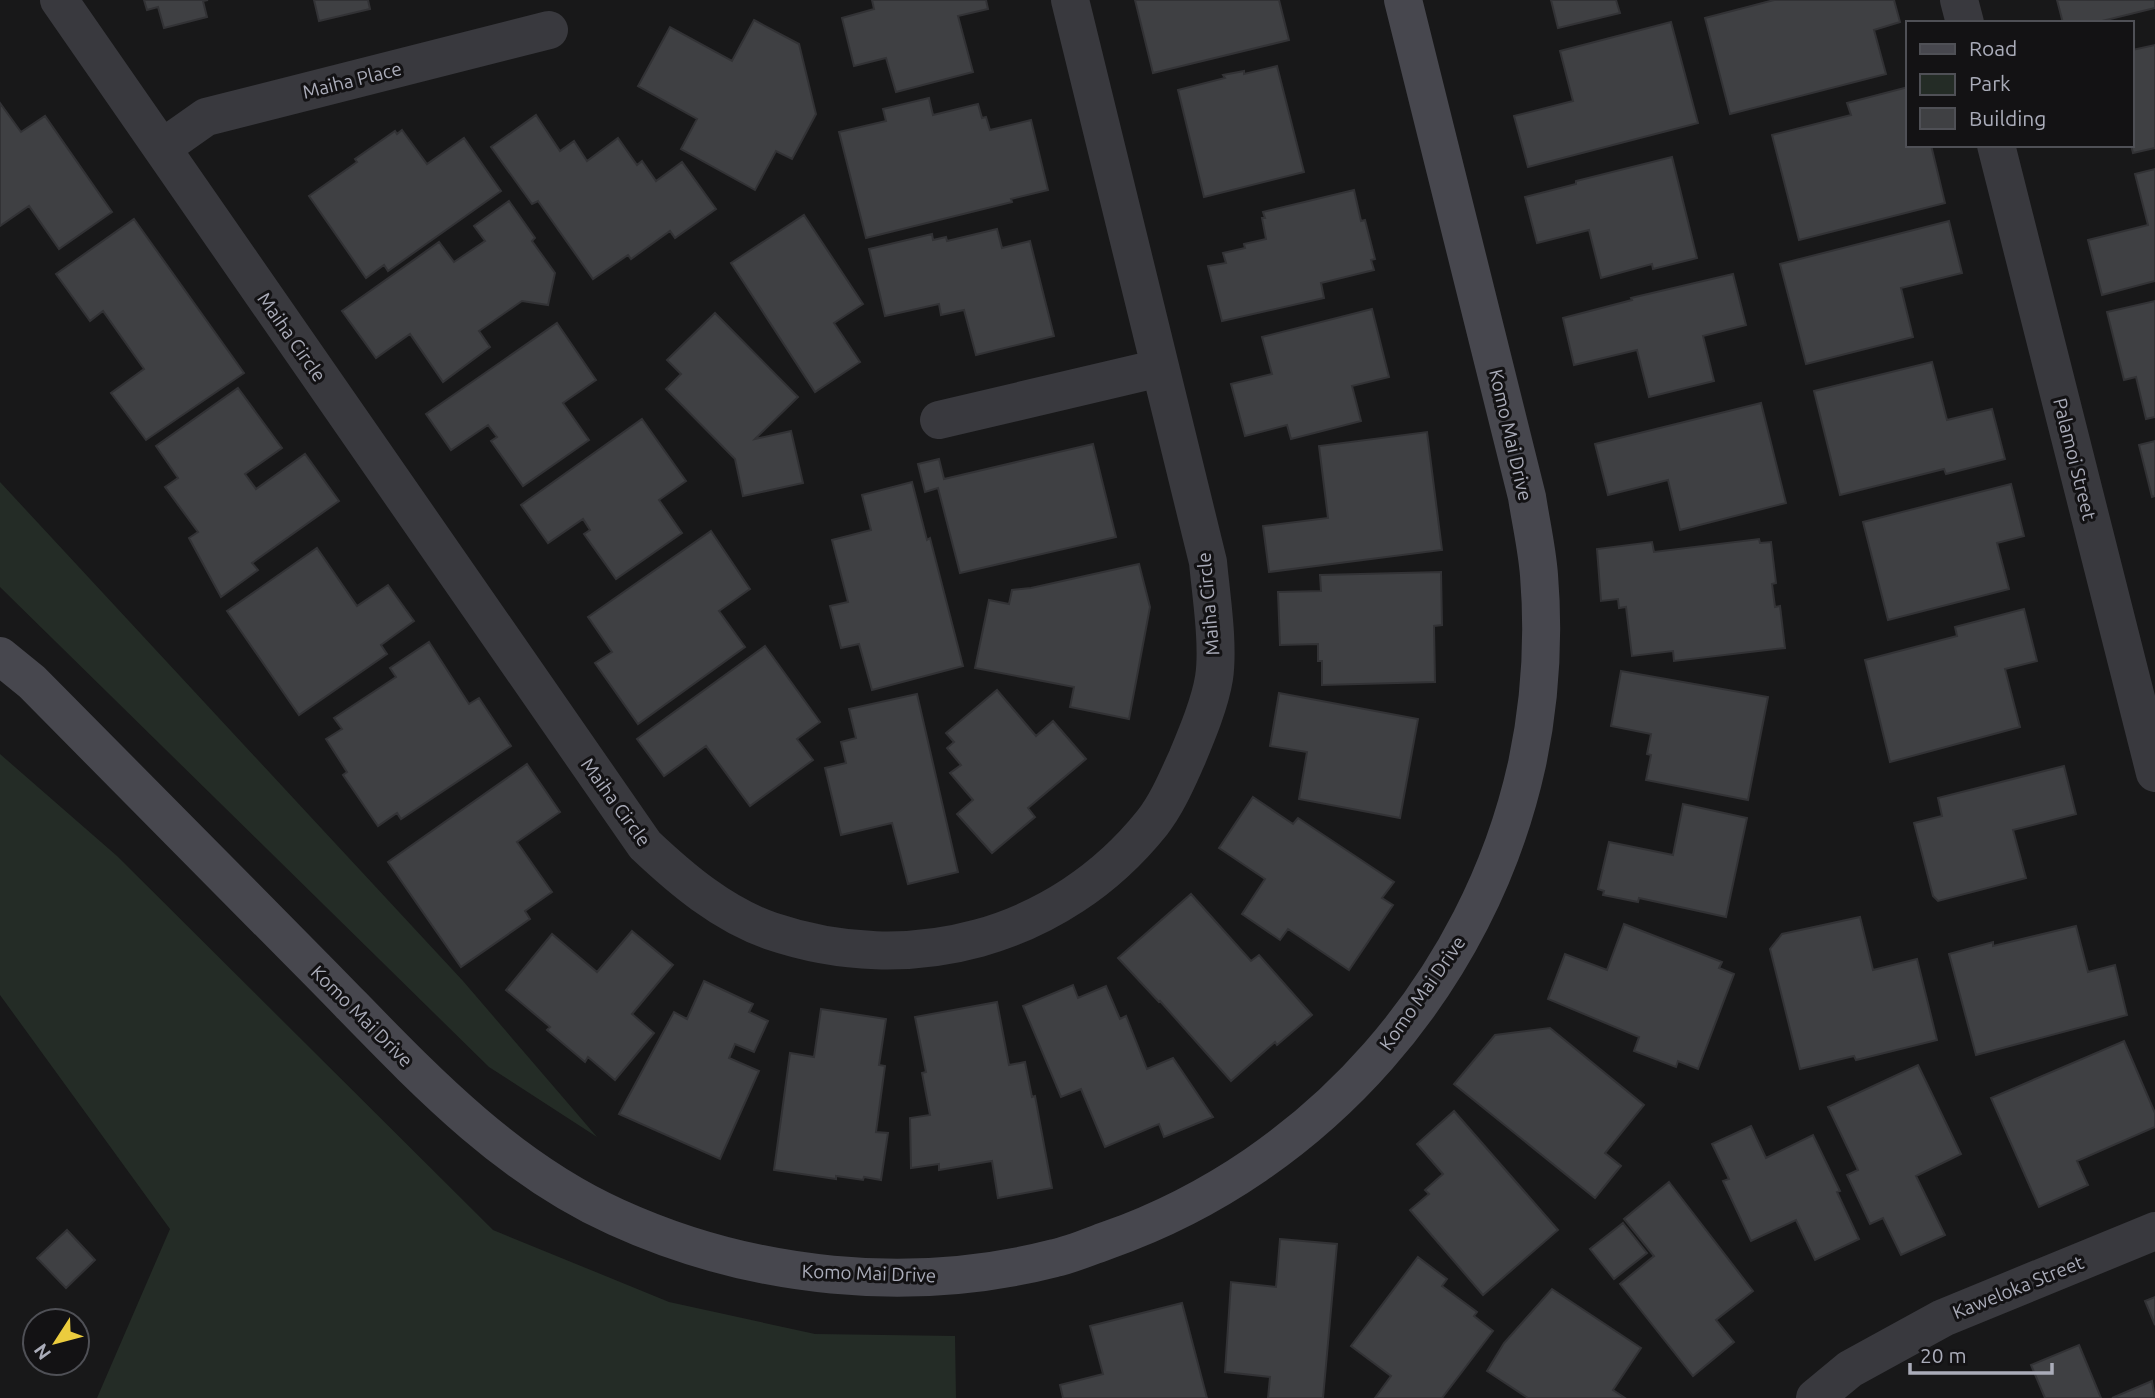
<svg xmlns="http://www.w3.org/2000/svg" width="2155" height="1398" font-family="Ubuntu,sans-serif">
<rect width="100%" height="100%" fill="#181819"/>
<!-- green -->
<path fill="#242c26" d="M0,482L463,981L597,1137L489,1067L0,587Z
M0,754L117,856L493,1230L669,1302L815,1334L955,1336L956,1398H97L170,1229L0,995Z"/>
<!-- building -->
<path fill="#3f4043" stroke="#323235" stroke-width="2" d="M144,0H208L203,1L207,17L164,28L158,7L147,10Z
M314,0H368L370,9L319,21Z
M872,0H986L988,9L958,16L973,72L896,92L886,58L854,66L842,18L874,9Z
M1135,0H1279L1289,40L1153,73Z
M1551,0H1616L1620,13L1558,28Z
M1774,0H1894L1900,22L1874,30L1886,74L1730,114L1705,18Z
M2057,0H2155V8L2094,23H2063Z
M754,20L799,44L816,114L792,159L776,151L755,190L681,149L697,119L638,86L670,27L732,61Z
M1671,22L1698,123L1528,167L1514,116L1573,101L1560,51Z
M2155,45V148L2133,153L2131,145L2132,50Z
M1277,66L1304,172L1204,197L1178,90L1225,78L1223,75L1244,71V74Z
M1908,87V145H1931L1945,203L1799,240L1772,135L1851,115L1847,103Z
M929,98L933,115L978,104L982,118L986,117L990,130L1031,120L1048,190L1011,199L1012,202L866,238L839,132L886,121L883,109Z
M0,103L21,132L45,116L112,212L59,249L29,206L0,226Z
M536,115L560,151L574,141L587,161L618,138L637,165L642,161L656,181L682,162L716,209L675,238L670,231L631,259L628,255L593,279L538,201L532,204L491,147Z
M402,130L427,164L464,138L501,191L388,271L384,265L366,278L309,196L357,162L355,159L395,131L397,134Z
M1672,157L1697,258L1653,269L1652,264L1601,278L1589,230L1537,243L1525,197L1576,184V181Z
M2155,169V281L2102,295L2088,240L2148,225L2135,174Z
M1354,190L1361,221L1365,220L1375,259L1371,260L1374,270L1321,283L1324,298L1222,321L1208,266L1226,263L1223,253L1245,248L1244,244L1266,239L1262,218H1265L1263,212Z
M509,201L535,238L532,241L555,273L548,305L522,301L479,331L490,347L443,382L410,334L376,358L342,311L439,242L454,262L485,241L474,226Z
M804,215L863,304L834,323L860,362L815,392L731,263Z
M134,219L244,373L146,440L111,393L144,369L103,311L90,321L56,274Z
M1949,221L1962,273L1901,288L1913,337L1806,364L1780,264Z
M997,229L1002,248L1030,241L1054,336L976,355L964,310L941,315L939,304L885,316L869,249L932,234L933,240L946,237L947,241Z
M1733,274L1746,325L1703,336L1714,381L1649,397L1637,350L1574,365L1563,318L1632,300L1631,298Z
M2155,301V417L2146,419L2136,377L2124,380L2107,312Z
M1372,309L1389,377L1352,386L1361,421L1291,439L1287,425L1245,436L1231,384L1272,374L1262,337Z
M715,313L798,397L755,439L791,431L803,483L743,496L735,459L666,389L681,374L667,360Z
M557,323L596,380L563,403L589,440L523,486L491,441L497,437L488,425L451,450L426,414Z
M1932,362L1947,420L1992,409L2005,459L1946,474L1944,469L1840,495L1814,391Z
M238,388L282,448L245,474L256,489L305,454L339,501L252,563L258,570L221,597L189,538L198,532L165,487L178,478L156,446Z
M1761,403L1786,503L1680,530L1668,480L1608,495L1595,444Z
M642,419L686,481L659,500L682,533L616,579L584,534L590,530L583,519L548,543L521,505Z
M1427,432L1442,550L1269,572L1263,526L1328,518L1319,446Z
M2155,441V496L2152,497L2139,445Z
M1093,444L1116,537L960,573L938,488L925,492L918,464L939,459L944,479Z
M912,482L927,540L930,538L963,666L872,690L859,644L841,648L830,606L848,602L832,540L871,530L862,495Z
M2011,484L2024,536L1997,543L2009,589L1888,620L1863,522Z
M711,531L750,589L719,611L745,647L638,724L595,663L612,652L588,617Z
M1759,539L1760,543L1771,542L1776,583L1772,584L1775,607L1780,606L1785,648L1674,661L1673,651L1632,656L1626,607L1619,608L1618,599L1601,601L1597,549L1652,542L1654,552Z
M317,548L357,606L388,585L414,621L381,645L387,654L299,715L227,611Z
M1139,564L1150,607L1129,719L1070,707L1074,687L975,668L989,600L1009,604L1012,590L1031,588Z
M1441,572L1442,625L1434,626L1435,682L1322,685V661H1318V644L1280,645L1278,592L1321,591L1320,575Z
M2024,609L2037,661L2005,669L2020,727L1890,762L1865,660L1957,636L1955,627Z
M429,642L469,704L479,698L511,746L401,819L397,813L378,826L343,775L347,772L326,739L342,729L334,718L396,677L390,668Z
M765,646L820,722L797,739L813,760L750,806L706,746L664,776L637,739Z
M1621,671L1768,697L1748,800L1646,780L1651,755L1647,754L1651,734L1611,726Z
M997,690L1036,736L1053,721L1086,759L1028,808L1035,817L992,853L957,814L973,800L950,773L961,765L947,748L954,742L946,733Z
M1279,693L1418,719L1400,818L1299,799L1307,752L1270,746Z
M917,694L958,872L908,884L892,823L841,835L825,768L846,763L841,742L856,738L849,709Z
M527,764L560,812L517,842L552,892L525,911L530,919L461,967L388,862Z
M2064,766L2076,814L2013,830L2026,878L1938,901L1933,896L1914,823L1942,816L1938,798Z
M1253,797L1293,824L1298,818L1394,882L1382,898L1393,905L1349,970L1288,929L1280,940L1242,914L1265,879L1219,848Z
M1683,804L1747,818L1726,917L1639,898L1638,902L1603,895L1604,891L1598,889L1609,842L1673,855Z
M1191,894L1251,961L1259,955L1312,1015L1277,1045L1275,1042L1231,1081L1160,1001L1159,1002L1118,958Z
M1860,917L1873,970L1917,959L1937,1040L1856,1060L1854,1056L1800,1069L1770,949L1782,934Z
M1624,924L1722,962L1719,968L1734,974L1698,1069L1678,1061L1676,1067L1634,1051L1639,1037L1548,999L1565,954L1607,970Z
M2076,926L2088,972L2115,965L2127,1015L1976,1055L1949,954L1993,942V946Z
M632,931L673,965L632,1014L654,1033L615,1080L588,1057L585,1062L547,1030L550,1027L506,990L552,934L597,972Z
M704,981L753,1004L749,1012L768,1021L754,1052L735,1044L729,1058L759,1071L720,1159L619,1114L674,1012L687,1019Z
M1073,985L1078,998L1106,986L1120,1019L1126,1016L1147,1069L1173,1058L1213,1117L1164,1137L1159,1124L1105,1147L1081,1089L1061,1097L1023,1006Z
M997,1002L1009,1065L1025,1062L1032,1097L1035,1096L1052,1188L998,1198L992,1161L939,1170V1164L911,1168L910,1118L930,1115L922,1073L926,1072L915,1017Z
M821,1009L886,1019L879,1065L885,1066L876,1132L888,1133L881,1180L864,1177L863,1180L836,1176V1179L774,1170L790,1053L814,1057Z
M1550,1028L1644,1105L1605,1153L1621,1166L1595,1198L1454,1084L1495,1035Z
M2124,1041L2155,1113V1127L2077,1161L2088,1185L2039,1207L1991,1098Z
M1918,1065L1961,1154L1916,1176L1945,1235L1901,1255L1883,1218L1870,1224L1847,1175L1858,1170L1828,1107Z
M1454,1111L1558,1230L1483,1295L1410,1210L1429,1194L1425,1190L1443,1174L1417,1144Z
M1751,1126L1766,1158L1813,1135L1840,1191L1837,1192L1859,1239L1815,1260L1796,1220L1751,1241L1723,1181L1729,1179L1712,1144Z
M1669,1182L1753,1291L1716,1320L1734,1342L1693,1376L1620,1284L1654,1256L1624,1219Z
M1623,1223L1647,1253L1614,1279L1590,1249Z
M67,1230L95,1260L66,1288L37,1258Z
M1280,1239L1337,1244L1323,1398H1268L1270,1377L1225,1372L1231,1282L1276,1287Z
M1418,1257L1447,1279L1442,1286L1477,1312L1474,1316L1493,1331L1442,1398H1375L1391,1376L1351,1346Z
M1552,1289L1641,1348L1613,1390L1625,1398H1528L1487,1371L1504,1343Z
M2155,1297V1325L2145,1301Z
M1182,1303L1207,1398H1063L1060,1385L1103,1374L1090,1326Z
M2079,1345L2101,1398H2045L2031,1365Z
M2152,1381L2155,1398H2112Z"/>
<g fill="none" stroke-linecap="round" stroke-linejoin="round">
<!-- street -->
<path stroke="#39393e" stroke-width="38" d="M59,0L645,845C681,879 722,914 771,931C910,978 1059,939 1152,823C1167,804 1177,780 1187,758C1197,734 1210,703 1214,678C1219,645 1211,595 1208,562L1070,0
M1959,0L1965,23
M1996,145L2155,773
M162,148L206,117L549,30
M939,420L1160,368
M1815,1398L1850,1369L1943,1318L2155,1231"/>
<!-- secondary -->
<path stroke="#47474e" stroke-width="38" d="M0,656L32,682C126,777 221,873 316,969C407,1061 496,1163 616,1217C752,1279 911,1295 1055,1258C1073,1254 1091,1246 1108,1240C1318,1166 1479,982 1527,764C1540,703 1544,637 1539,575C1537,549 1531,523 1527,497L1403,0"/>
</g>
<g text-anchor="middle" stroke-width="6" stroke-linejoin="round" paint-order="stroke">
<!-- street labels -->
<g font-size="19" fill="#aaacb9" stroke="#131214">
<text transform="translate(352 80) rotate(-14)" y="7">Maiha Place</text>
<text transform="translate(292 337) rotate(55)" y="7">Maiha Circle</text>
<text transform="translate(1511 435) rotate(77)" y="7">Komo Mai Drive</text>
<text transform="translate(2075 459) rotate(76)" y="7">Palamoi Street</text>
<text transform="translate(1208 604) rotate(-95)" y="7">Maiha Circle</text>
<text transform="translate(616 802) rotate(54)" y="7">Maiha Circle</text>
<text transform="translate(1422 993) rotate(-55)" y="7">Komo Mai Drive</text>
<text transform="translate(362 1016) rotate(45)" y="7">Komo Mai Drive</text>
<text transform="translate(869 1273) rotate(2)" y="7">Komo Mai Drive</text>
<text transform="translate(2018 1287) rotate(-22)" y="7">Kaweloka Street</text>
</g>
</g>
<!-- legend -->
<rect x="1906" y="21" width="228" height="126" fill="#131214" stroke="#4f5056" stroke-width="2"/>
<rect x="1920" y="44" width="35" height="10" fill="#47474e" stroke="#4f5056" stroke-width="2"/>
<text x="1969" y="56" font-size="21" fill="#aaacb9">Road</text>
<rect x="1920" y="74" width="35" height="21" fill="#242c26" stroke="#4f5056" stroke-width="2"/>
<text x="1969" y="91" font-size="21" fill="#aaacb9">Park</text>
<rect x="1920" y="108" width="35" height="21" fill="#3f4043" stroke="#4f5056" stroke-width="2"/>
<text x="1969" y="126" font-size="21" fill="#aaacb9">Building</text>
<!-- north arrow -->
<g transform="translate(56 1342) rotate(234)"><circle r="33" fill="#131214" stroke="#4f5056" stroke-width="2"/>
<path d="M0-5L12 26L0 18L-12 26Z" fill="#ebcc3e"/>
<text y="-10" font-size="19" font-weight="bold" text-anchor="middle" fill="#aaacb9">N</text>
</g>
<!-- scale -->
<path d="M1910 1363v10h142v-10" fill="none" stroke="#aaacb9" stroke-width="3.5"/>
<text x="1920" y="1363" font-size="21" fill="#aaacb9" stroke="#131214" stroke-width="5" paint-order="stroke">20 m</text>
</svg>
